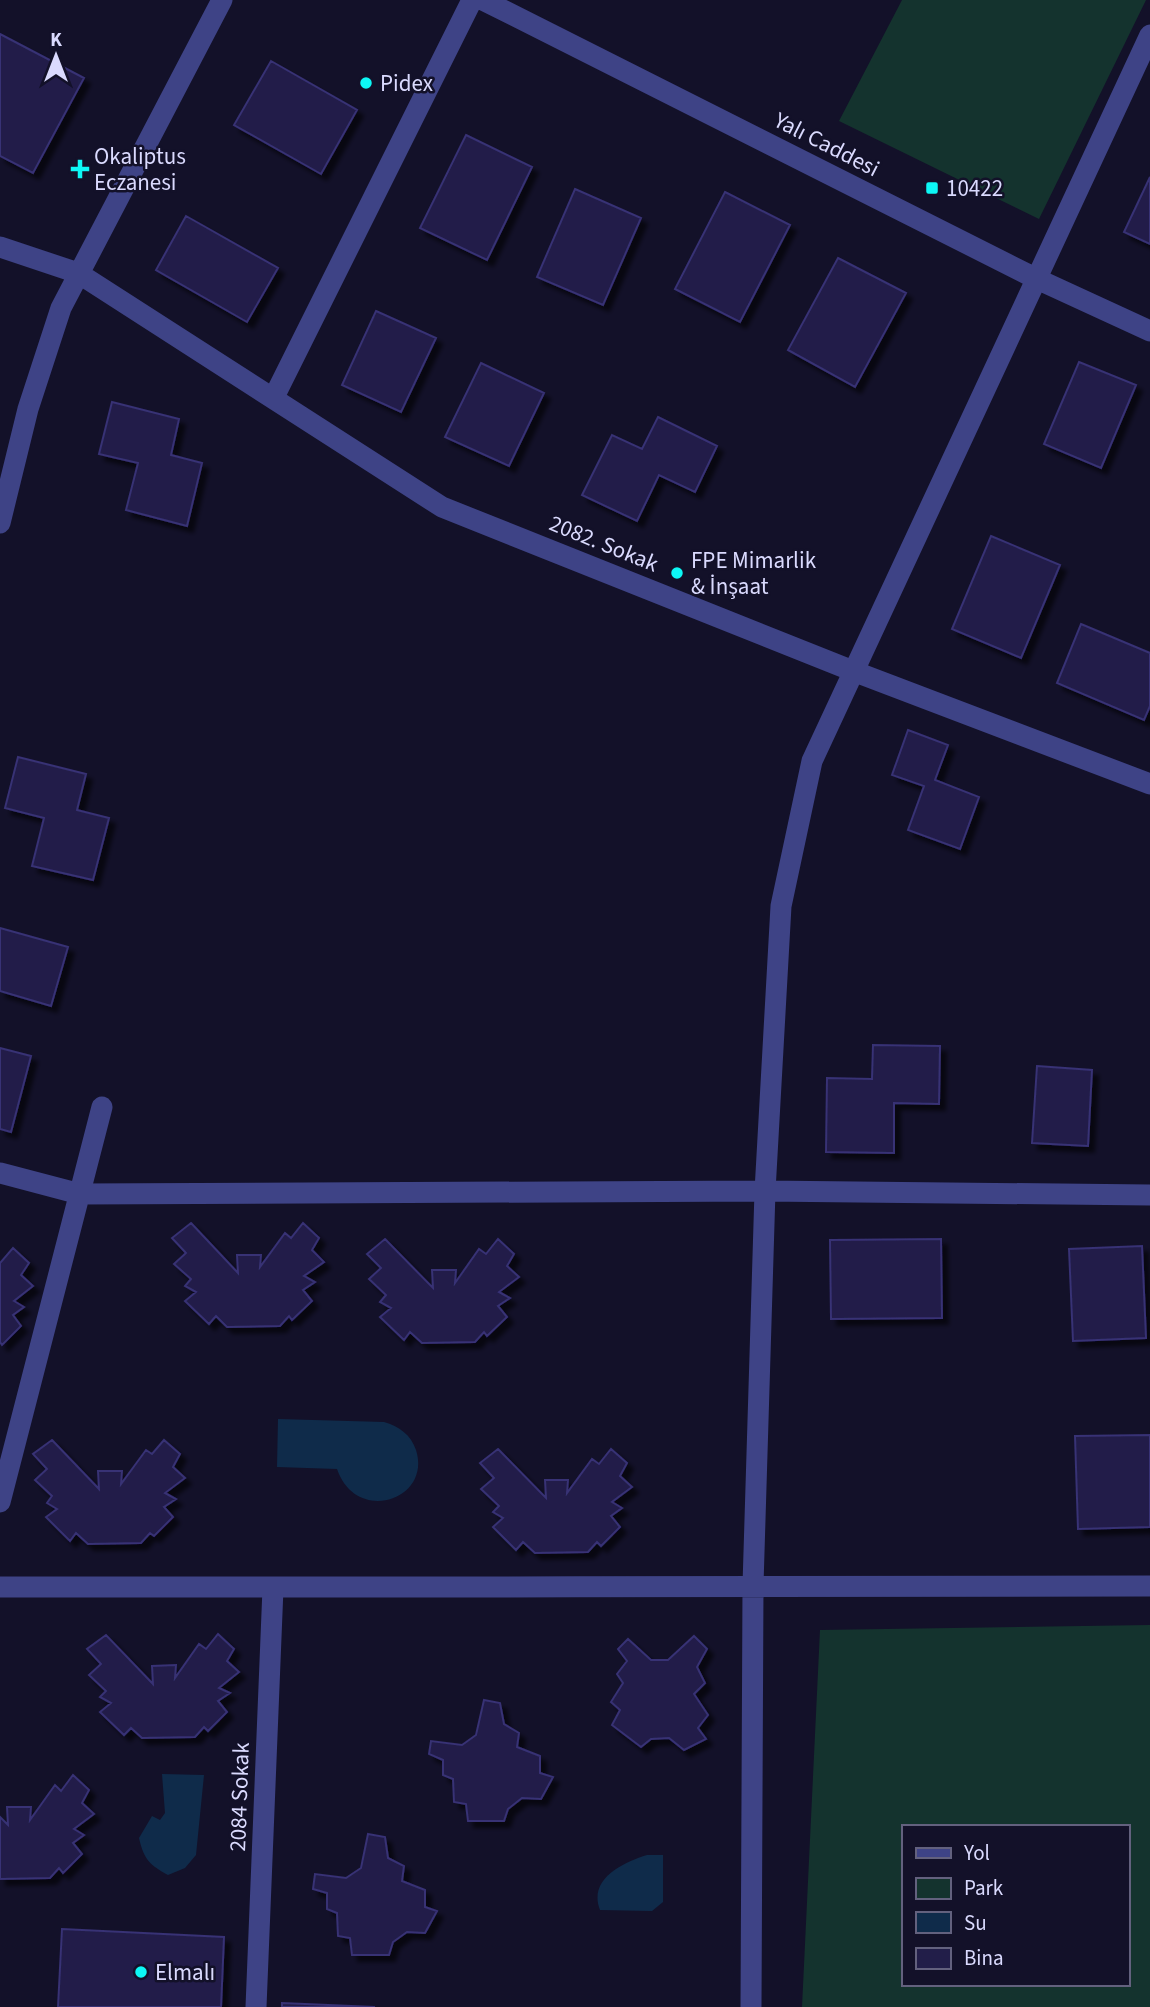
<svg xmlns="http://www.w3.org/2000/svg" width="1150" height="2007" font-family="'Source Sans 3',sans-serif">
<defs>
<filter id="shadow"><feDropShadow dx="6" dy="6" stdDeviation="2" flood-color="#0009"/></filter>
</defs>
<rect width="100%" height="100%" fill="#131129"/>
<!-- green -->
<path fill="#14332e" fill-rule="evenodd" d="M902,0H1146L1039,219L839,121Z
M1150,1625V2007H802L820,1630ZM903,1827H1127V1984H903Z"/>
<!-- water -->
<path fill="#0f2b4a" d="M278,1419L384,1422C399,1426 411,1435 416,1450C432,1500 356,1525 337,1469L277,1467Z
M162,1774L204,1775L196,1855L185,1868L168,1875C150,1865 144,1860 139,1838L152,1816L160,1820L165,1813Z
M647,1855H663V1902L652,1911L600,1910C588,1879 622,1863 647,1855Z"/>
<!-- building -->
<path fill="#221e49" stroke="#373174" stroke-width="2" filter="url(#shadow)" d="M0,34L84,78L33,173L0,156Z
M271,61L357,110L321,174L234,125Z
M466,135L532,167L487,260L420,228Z
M1150,177V244L1124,232Z
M575,189L641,218L603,305L537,277Z
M725,192L790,225L740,322L675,289Z
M186,216L278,268L247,322L156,270Z
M838,258L906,293L855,387L788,350Z
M376,311L436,338L401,412L342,385Z
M1079,362L1136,385L1101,468L1044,444Z
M481,363L544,393L509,466L445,437Z
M112,402L179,419L171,455L202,463L187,526L126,510L138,463L99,454Z
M658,417L717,446L695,492L659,475L637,521L582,495L612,435L642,449Z
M991,536L1060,565L1021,658L952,629Z
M1081,624L1150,653V706L1144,720L1057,683Z
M908,730L948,745L935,780L979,797L960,849L908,830L924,786L892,775Z
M18,757L86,774L77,810L109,818L93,880L32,866L44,818L5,808Z
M0,928L68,947L51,1006L0,991Z
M873,1045L940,1046L939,1104L894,1103V1153L826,1152L827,1078L872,1079Z
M0,1048L31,1056L11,1132L0,1129Z
M1037,1066L1092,1070L1088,1146L1032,1143Z
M191,1223L238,1273L237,1255H261L260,1267L285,1233L291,1238L303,1223L319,1238L312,1250L324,1262L304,1276L315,1282L303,1290L312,1301L292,1320L289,1316L280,1326L227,1327L216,1316L209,1324L185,1301L196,1292L185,1286L191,1279L174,1264L186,1253L172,1238Z
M385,1239L433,1288L432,1270H456L455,1283L479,1249L486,1254L498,1239L514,1254L507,1266L519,1277L499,1292L510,1298L498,1306L507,1317L487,1336L484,1332L475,1342L422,1343L410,1332L404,1340L380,1317L391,1308L380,1302L386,1295L369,1279L381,1268L367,1254Z
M941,1239L942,1318L831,1319L830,1240Z
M1142,1246L1146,1338L1073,1341L1069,1249Z
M13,1248L29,1263L21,1275L33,1286L14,1301L24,1307L13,1315L21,1326L2,1345L0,1342V1263Z
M1150,1435V1527L1078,1529L1075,1436Z
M52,1440L99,1489L98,1471H122L121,1484L146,1450L152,1454L164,1440L180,1454L173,1467L185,1478L165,1493L176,1499L164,1507L173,1517L154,1536L150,1533L141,1543L88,1544L76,1533L70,1541L46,1517L57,1509L47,1503L52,1496L35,1480L47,1469L33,1454Z
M498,1449L546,1498L545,1480H568L567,1493L592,1459L599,1464L611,1449L627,1463L620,1476L632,1487L612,1502L622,1508L611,1516L620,1527L601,1546L597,1542L588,1552L535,1553L523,1542L516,1550L493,1527L503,1518L493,1512L499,1506L481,1489L494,1478L480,1463Z
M218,1634L234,1649L227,1661L239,1672L219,1688L230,1693L218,1701L227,1712L208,1731L204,1727L195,1737L142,1738L131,1728L124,1735L100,1712L111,1703L100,1697L106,1691L89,1675L101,1664L87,1649L106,1635L153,1684L152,1666L176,1665L175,1678L199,1644L206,1649Z
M694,1636L707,1649L697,1667L705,1683L694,1694L708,1715L698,1728L706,1739L684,1750L669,1738L651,1739L641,1747L612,1725L620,1710L611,1702L623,1683L617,1674L627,1661L618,1649L628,1639L651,1660H668Z
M484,1700L500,1703L504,1724L519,1733L517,1747L540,1756V1773L553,1777L541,1799L522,1798L508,1809L504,1821H468L466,1804L454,1802L453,1779L443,1775V1760L429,1754L431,1741L462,1745L476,1735Z
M73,1775L89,1790L82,1803L94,1814L74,1829L84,1835L73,1843L82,1854L63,1873L59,1868L50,1878L0,1879V1817L8,1825L7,1807H31L30,1820L55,1785L61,1791Z
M368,1834L385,1837L388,1858L404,1866L402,1881L425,1890V1907L437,1911L425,1933L407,1932L393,1942L389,1955H352L350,1938L338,1936L337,1913L327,1909V1893L313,1889L315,1874L346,1878L361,1868Z
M62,1929L224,1937L221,2007H58Z
M282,2003L375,2007H282Z"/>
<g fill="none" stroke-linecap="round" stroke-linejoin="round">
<!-- minor -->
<path stroke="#3e4386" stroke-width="21" d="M483,0L1037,279L1150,331
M0,247L78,273L442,507L853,671L1150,784
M274,397L472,0
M0,523L28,409L61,308L222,0
M0,1173L80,1194L765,1191L1150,1195
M0,1502L102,1107
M0,1587C383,1589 767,1585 1150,1586
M256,2007L273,1588
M751,2007L753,1585L765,1191L781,906L812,761L1150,35"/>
</g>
<!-- markers -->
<g fill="#0df7f5" stroke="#131129" stroke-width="2.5">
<circle cx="366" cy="83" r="7"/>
<path d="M76.5 158.5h7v7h7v7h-7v7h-7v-7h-7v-7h7z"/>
<rect x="925" y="181" width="14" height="14" rx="3.5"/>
<circle cx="677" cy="573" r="7"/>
<circle cx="141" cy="1972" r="7"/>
</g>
<g text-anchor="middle" stroke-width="5" stroke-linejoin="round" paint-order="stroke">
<!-- poi labels -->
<g font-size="23" fill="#dadafe" stroke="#131129" text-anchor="start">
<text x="380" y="91">Pidex</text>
<text x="94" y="164">Okaliptus<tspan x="94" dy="26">Eczanesi</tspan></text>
<text x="946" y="196">10422</text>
<text x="691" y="568">FPE Mimarlik<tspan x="691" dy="26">&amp; İnşaat</tspan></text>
<text x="155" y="1980">Elmalı</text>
</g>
<!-- street labels -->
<g font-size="23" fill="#dadafe" stroke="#131129">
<text transform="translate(827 144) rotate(27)" y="8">Yalı Caddesi</text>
<text transform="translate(604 543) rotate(22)" y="8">2082. Sokak</text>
<text transform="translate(239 1797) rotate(-88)" y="8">2084 Sokak</text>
</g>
</g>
<!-- legend -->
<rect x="902" y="1825" width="228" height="161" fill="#131129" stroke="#63617e" stroke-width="2"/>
<rect x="916" y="1848" width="35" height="10" fill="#3e4386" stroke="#63617e" stroke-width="2"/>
<text x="964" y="1860" font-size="21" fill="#dadafe">Yol</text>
<rect x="916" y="1878" width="35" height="21" fill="#14332e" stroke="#63617e" stroke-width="2"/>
<text x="964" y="1895" font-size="21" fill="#dadafe">Park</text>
<rect x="916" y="1912" width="35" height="21" fill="#0f2b4a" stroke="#63617e" stroke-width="2"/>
<text x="964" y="1930" font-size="21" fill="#dadafe">Su</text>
<rect x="916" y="1948" width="35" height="21" fill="#221e49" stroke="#63617e" stroke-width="2"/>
<text x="964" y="1965" font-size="21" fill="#dadafe">Bina</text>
<!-- north arrow -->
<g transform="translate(56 56)" stroke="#131129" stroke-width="5" paint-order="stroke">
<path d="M0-5L12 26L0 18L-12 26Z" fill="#dadafe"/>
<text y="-10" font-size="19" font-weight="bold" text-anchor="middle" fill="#dadafe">K</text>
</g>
</svg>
